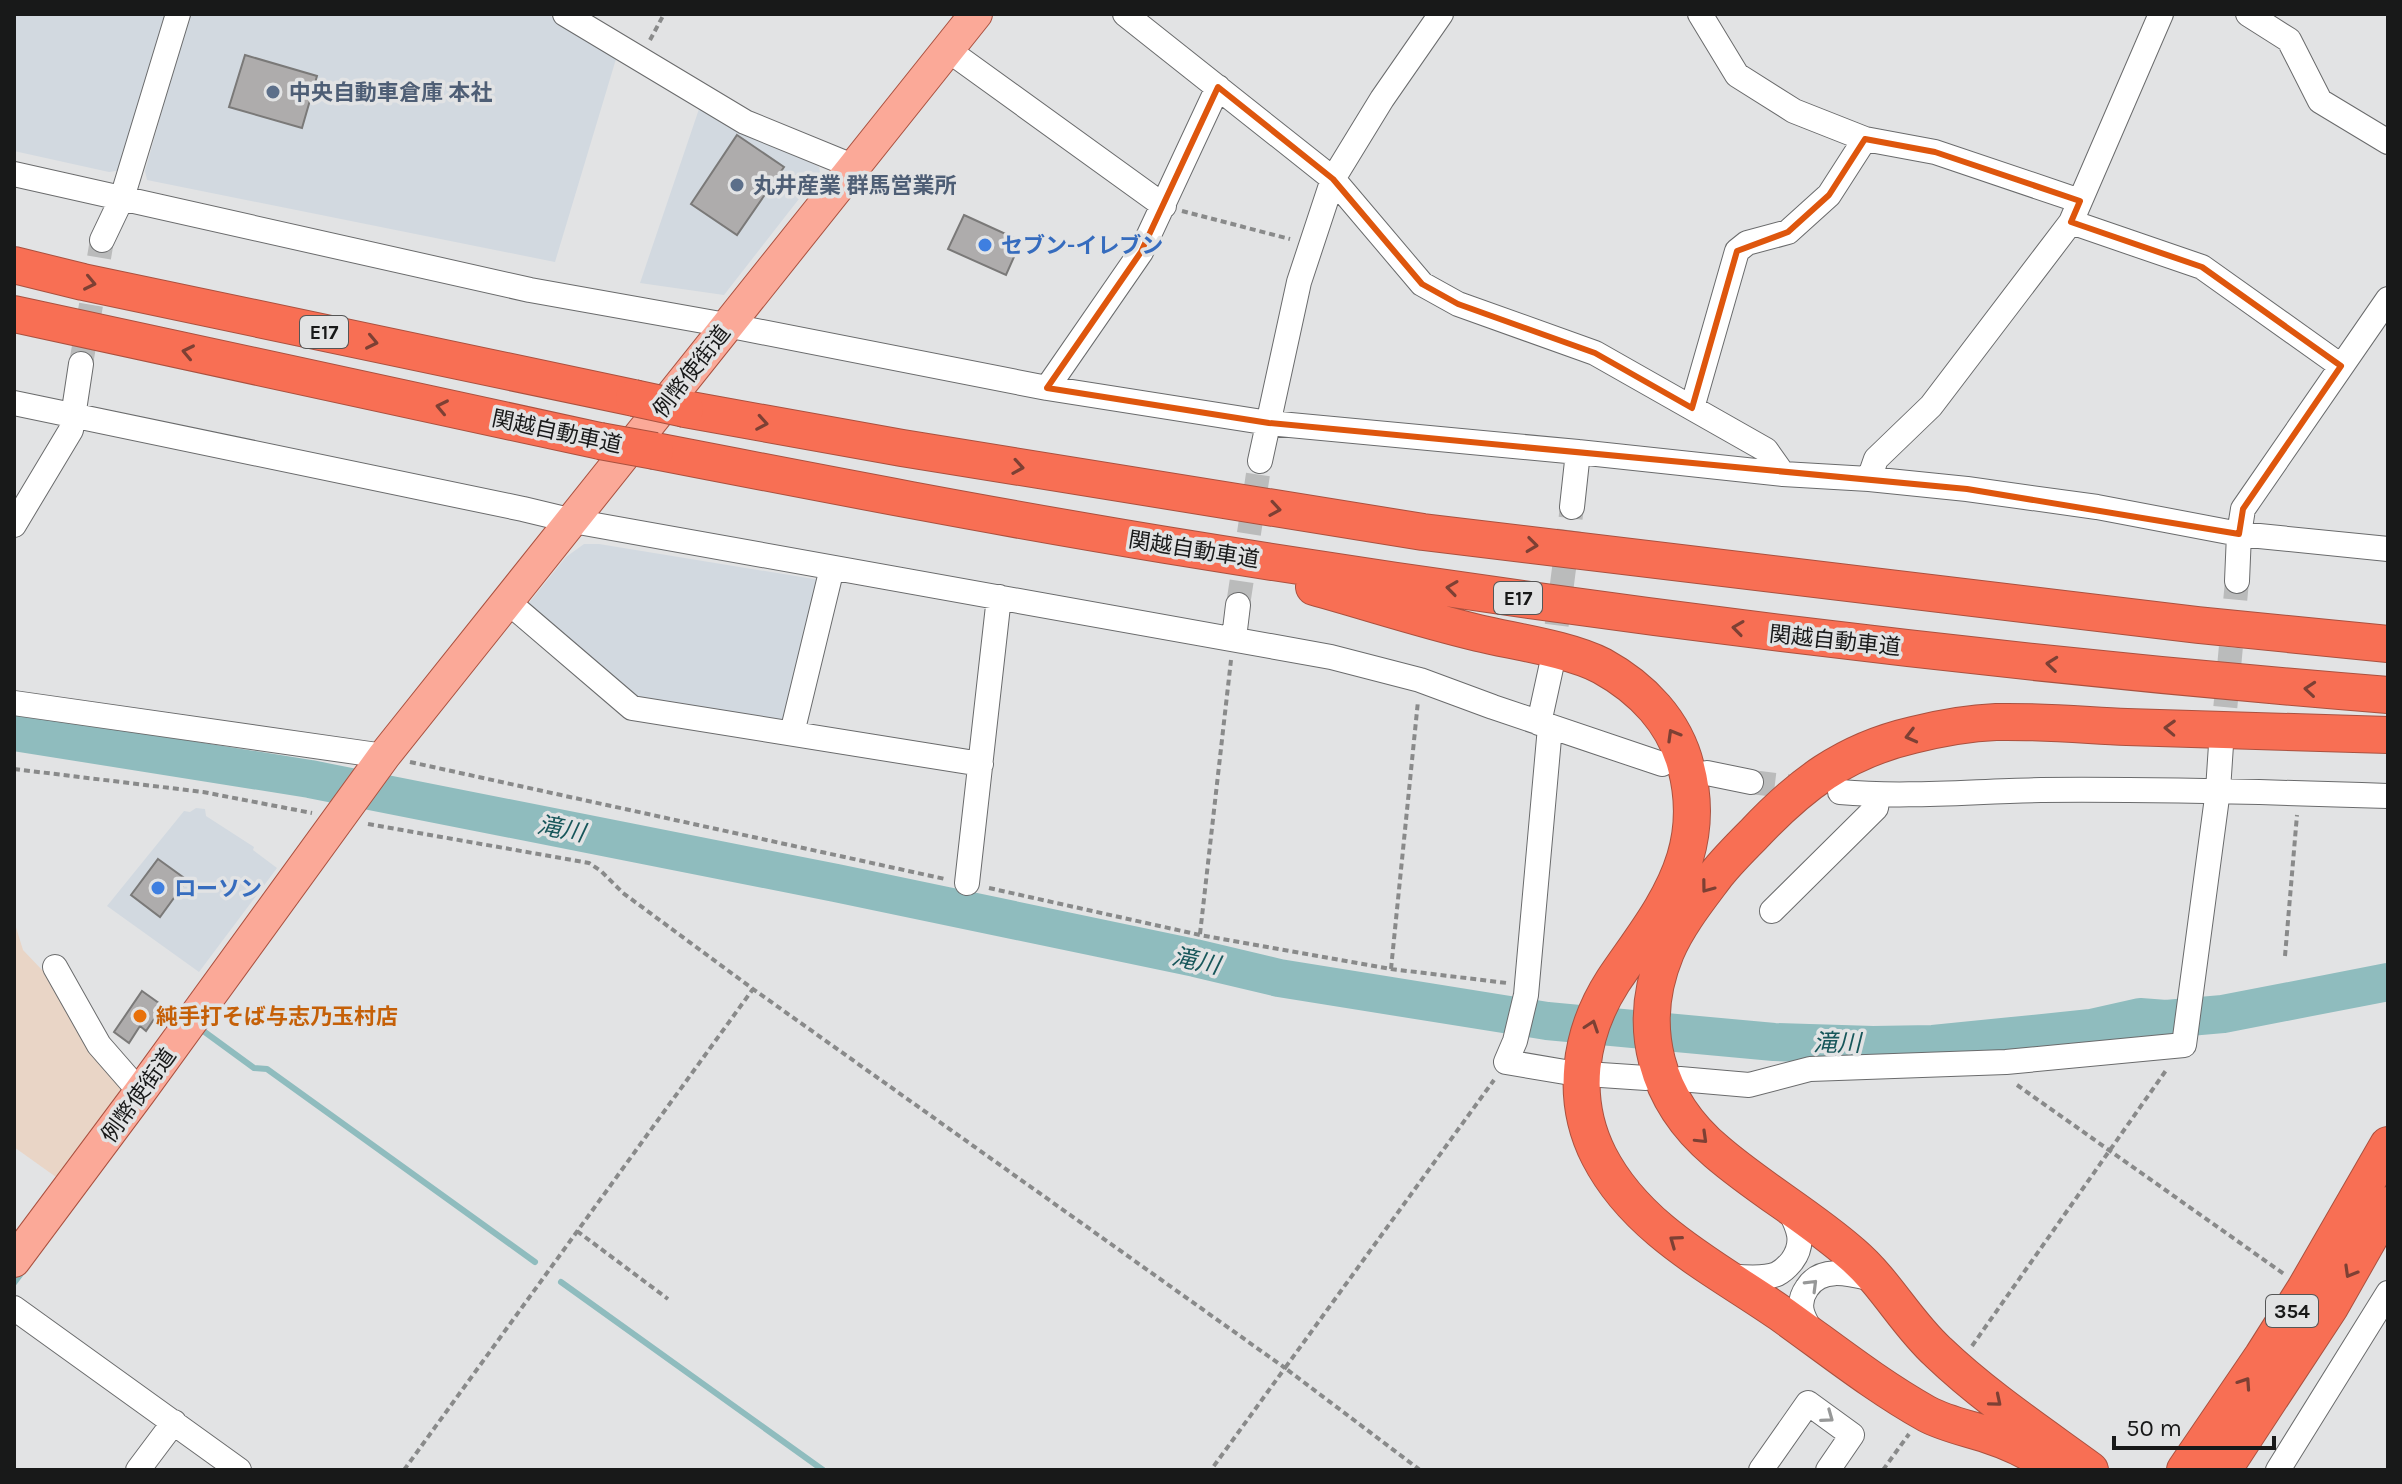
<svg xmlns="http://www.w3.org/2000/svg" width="2402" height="1484" font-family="Karla,'Noto Sans JP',sans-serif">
<rect width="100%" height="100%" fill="#e2e3e4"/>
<!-- built -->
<path fill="#d2d9e0" d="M14,14H168L122,170L109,172L14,151Z
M189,14H547L616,59L555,262L147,180L145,171Z
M700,106L819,167L820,172L724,295L640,283Z
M584,544H599L820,580L789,718L781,726L635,701L524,609L566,557Z
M196,808L205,809L206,816L254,847L253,850L277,868L199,972L107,906L184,811L190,812Z"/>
<!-- industrial -->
<path fill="#e9d5c6" d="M14,921L23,950L42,970L51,971L123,1087L56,1177L14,1147Z"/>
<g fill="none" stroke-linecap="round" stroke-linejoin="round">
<!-- stream -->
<path stroke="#8fbcbe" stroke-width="6" d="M199,1033L202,1030L254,1068L267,1069L535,1262
M561,1282L823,1470
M14,1283L23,1271"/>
<!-- river -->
<path stroke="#8fbcbe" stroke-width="38" d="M14,732L310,779L836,883L1195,958L1279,978L1547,1021L1774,1042L1873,1045L1933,1044L2091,1028L2140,1017L2166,1019L2223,1014L2388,982"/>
</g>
<!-- building -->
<path fill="#aeacac" stroke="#7a7978" stroke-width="2" d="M245,55L317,76L302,128L229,107Z
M737,135L784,167L737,235L691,204Z
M964,215L1021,241L1006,275L948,249Z
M158,859L187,880L160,917L131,895Z
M142,991L163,1006L146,1031L140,1026L129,1043L114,1032Z"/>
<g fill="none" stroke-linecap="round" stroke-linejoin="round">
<!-- minor-tunnel -->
<path stroke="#babbbb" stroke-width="24" stroke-dasharray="24 12" stroke-linecap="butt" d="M81,364L102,240
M1238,605L1260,461
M1552,661L1572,507
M2222,743L2237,581
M1751,782L1810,789"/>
<!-- minor casing -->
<g stroke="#6a6b6c" stroke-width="26">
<path id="minor" d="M565,14L745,122L855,167
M1125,14L1333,179L1422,284L1458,304L1595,353L1766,450L1783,474
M1700,14L1737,75L1794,111L1865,139L1935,152L2080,201
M2248,14L2289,40L2320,101L2388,142
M948,50L1164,206
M14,174L530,290L726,325L1047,388L1269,423L1578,452L1783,474L1869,479L1967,489L2097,507L2239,534L2388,549
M2071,222L2202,267L2341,366
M102,240L122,198L178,14
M1047,388L1141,252L1218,87
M14,403L523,509L573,521L1331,657L1420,680L1493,707L1662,764
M1692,408L1737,251L1747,243L1788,232L1829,195L1865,139
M1260,461L1299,282L1333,179L1382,99L1441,14
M1869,479L1876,459L1931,406L2071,222L2161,14
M1572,507L1578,452
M14,525L71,430L81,364
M2237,581L2239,534L2243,509L2388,299
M507,601L632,708L981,764
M1234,638L1238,605
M14,703L384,756
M1539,723L1551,668
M1550,727L1526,995L1515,1041L1506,1062L1565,1072
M792,733L832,568
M1707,773L1751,782
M1840,792C1907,798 1974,791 2041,790C2157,789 2272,792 2388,796
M967,883L999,597
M1772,911L1876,808L1878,795
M55,967L99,1045L140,1092
M1601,1075L1646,1078
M1680,1079L1749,1085L1810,1069L2006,1062L2184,1045L2218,790L2221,745
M1726,1276C1741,1277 1763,1280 1777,1274C1783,1271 1788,1266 1792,1261C1806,1242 1798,1227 1788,1207
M14,1308L239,1470
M1813,1335C1809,1327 1804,1320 1802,1312C1800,1304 1802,1295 1807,1288C1822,1264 1854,1275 1877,1280
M138,1470L174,1422
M1761,1470L1808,1403L1852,1435L1828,1470
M2278,1470L2388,1293"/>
</g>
<!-- major casing -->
<g stroke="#aa513f" stroke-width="34">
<path id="major" d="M14,1261L140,1092L384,756L976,14"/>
</g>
<!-- highway casing -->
<g stroke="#aa513f" stroke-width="38">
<path id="highway" d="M14,265L83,282L634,398
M14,314L600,441
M685,409L902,448L1423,532L2198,625L2388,644
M655,451C825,484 995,517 1166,545C1571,611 1979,662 2388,695
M1314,587C1368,602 1423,620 1478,633C1516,642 1569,649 1602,666C1642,688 1675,722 1686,767C1694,797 1694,828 1685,858C1671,904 1639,942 1613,981C1579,1034 1570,1099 1599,1156C1637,1230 1715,1268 1780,1313C1828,1347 1875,1385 1927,1414C1946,1424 1967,1428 1988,1435C2013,1443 2035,1454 2057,1470
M2090,1470C2038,1432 1984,1396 1938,1352C1906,1323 1886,1283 1852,1254C1810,1217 1760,1189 1717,1152C1656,1101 1635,1027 1666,952C1678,924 1698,899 1716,875C1727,861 1740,848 1753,835C1800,785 1844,751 1913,735C1937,729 1971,723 1996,722C2039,721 2083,725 2127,727C2214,729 2301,732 2388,735
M2185,1470L2262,1357L2305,1289L2388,1145
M2223,1470L2330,1307L2388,1205"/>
</g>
<!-- path -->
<path stroke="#898a8a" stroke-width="4" stroke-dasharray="6 4" stroke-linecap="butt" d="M650,40L664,14
M1182,211L1290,239
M410,762L945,879
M14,769L203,792L312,813
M368,824L589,863L601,871L623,893L753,989L1285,1368L1211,1470
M989,888L1200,935L1391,969L1507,983
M1200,934L1231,660
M2285,956L2297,815
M1391,969L1418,701
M2017,1085L2284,1274
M577,1231L668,1299
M1972,1346L2167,1069
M404,1470L753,989
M1420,1470L1285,1368L1494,1080
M1883,1470L1909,1434"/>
<!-- minor -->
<use href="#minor" stroke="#fff" stroke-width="24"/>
<!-- major -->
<use href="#major" stroke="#fba998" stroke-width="32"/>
<!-- highway -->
<use href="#highway" stroke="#f86f54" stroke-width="36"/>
<!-- highway-bridge casing -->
<g stroke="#aa513f" stroke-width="38" stroke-linecap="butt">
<path id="highway-bridge" d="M634,398L685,409
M600,441L655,451"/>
</g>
<!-- highway-bridge -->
<use href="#highway-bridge" stroke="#f86f54" stroke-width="36"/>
</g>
<!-- one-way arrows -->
<defs><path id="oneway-chevron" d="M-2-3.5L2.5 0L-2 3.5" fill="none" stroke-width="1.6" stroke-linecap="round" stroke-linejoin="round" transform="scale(2)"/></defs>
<g stroke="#7d4034">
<use href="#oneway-chevron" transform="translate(90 283) rotate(12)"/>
<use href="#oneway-chevron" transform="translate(372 342) rotate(12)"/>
<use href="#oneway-chevron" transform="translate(188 352) rotate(-168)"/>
<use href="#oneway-chevron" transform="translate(442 407) rotate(-168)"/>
<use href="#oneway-chevron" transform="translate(762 423) rotate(10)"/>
<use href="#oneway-chevron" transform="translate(1018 467) rotate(9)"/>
<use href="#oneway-chevron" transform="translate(1275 509) rotate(9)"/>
<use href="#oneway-chevron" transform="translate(1532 545) rotate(7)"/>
<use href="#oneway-chevron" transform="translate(1452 588) rotate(-172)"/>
<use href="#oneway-chevron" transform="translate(1738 628) rotate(-172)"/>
<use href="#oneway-chevron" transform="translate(2052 664) rotate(-174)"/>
<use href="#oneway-chevron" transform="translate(2310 689) rotate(-175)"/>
<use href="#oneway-chevron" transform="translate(2170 728) rotate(-178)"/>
<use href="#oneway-chevron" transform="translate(1673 735) rotate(-120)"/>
<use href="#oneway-chevron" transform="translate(1911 736) rotate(166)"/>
<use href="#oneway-chevron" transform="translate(1707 887) rotate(127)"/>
<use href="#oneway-chevron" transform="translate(1592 1026) rotate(-71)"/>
<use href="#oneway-chevron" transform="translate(1702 1138) rotate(44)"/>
<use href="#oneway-chevron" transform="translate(1675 1241) rotate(-144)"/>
<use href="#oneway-chevron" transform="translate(2350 1272) rotate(120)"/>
<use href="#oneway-chevron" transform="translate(2245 1383) rotate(-56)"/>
<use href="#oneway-chevron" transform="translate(1996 1401) rotate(40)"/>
</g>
<g stroke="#979898">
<use href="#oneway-chevron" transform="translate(1812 1285) rotate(-45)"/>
<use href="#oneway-chevron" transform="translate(1828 1417) rotate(36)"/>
</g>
<!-- marked area -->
<path fill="none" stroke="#de560d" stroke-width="6" stroke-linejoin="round" d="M1218,87L1333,179L1422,284L1458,304L1595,353L1692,408L1737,251L1788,232L1829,195L1865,139L1935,152L2080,201L2071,222L2202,267L2341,366L2243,509L2239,534L1967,489L1269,423L1047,388L1141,252Z"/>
<!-- markers -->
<g fill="#5c6f8a" stroke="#e2e3e4" stroke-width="3">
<circle cx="273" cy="92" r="8"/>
<circle cx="737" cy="185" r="8"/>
</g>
<g fill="#3f7fe0" stroke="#e2e3e4" stroke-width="3">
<circle cx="985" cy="245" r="8"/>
<circle cx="158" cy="888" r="8"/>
</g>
<circle fill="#e8710a" stroke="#e2e3e4" stroke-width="3" cx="140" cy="1016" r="8"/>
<g text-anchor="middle" stroke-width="7" stroke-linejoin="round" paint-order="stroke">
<!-- shield labels -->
<g fill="#e2e3e4" stroke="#555656" stroke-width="2">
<rect x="300" y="316" width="48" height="32" rx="6"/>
<rect x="1494" y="582" width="48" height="32" rx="6"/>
<rect x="2266" y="1295" width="52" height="32" rx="6"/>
</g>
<g font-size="20" font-weight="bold" fill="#181919">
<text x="324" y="339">E17</text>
<text x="1518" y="605">E17</text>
<text x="2292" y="1318">354</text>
</g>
<!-- service labels -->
<g font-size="22" font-weight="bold" fill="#4e5e75" stroke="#e2e3e4" text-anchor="start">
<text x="289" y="100">中央自動車倉庫 本社</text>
<text x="753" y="193">丸井産業 群馬営業所</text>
</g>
<!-- shop labels -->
<g font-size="22" font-weight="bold" fill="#366cbe" stroke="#e2e3e4" text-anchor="start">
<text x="1001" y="253">セブン-イレブン</text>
<text x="174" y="896">ローソン</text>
</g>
<!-- street labels -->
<g font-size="22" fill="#181919" stroke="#e2e3e4">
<text transform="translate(691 371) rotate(-52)" y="8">例幣使街道</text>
<text transform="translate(557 431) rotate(12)" y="8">関越自動車道</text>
<text transform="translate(1194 549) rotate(9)" y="8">関越自動車道</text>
<text transform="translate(1835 640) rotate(6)" y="8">関越自動車道</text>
<text transform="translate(138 1095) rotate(-54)" y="8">例幣使街道</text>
</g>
<!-- food labels -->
<g font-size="22" font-weight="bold" fill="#c56008" stroke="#e2e3e4" text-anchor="start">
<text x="156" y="1024">純手打そば与志乃玉村店</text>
</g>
<!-- water labels -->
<g font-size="24" font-style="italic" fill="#17565a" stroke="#e2e3e4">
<text transform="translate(561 829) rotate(11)" y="8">滝川</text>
<text transform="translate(1196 961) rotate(12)" y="8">滝川</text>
<text x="1837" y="1051">滝川</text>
</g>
</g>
<!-- border -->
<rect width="2402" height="1484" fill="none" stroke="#181919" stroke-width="32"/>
<!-- scale -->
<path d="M2114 1436v12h160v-12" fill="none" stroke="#181919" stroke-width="4"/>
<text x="2126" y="1436" font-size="24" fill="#181919" stroke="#e2e3e4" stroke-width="6" paint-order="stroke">50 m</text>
</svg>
